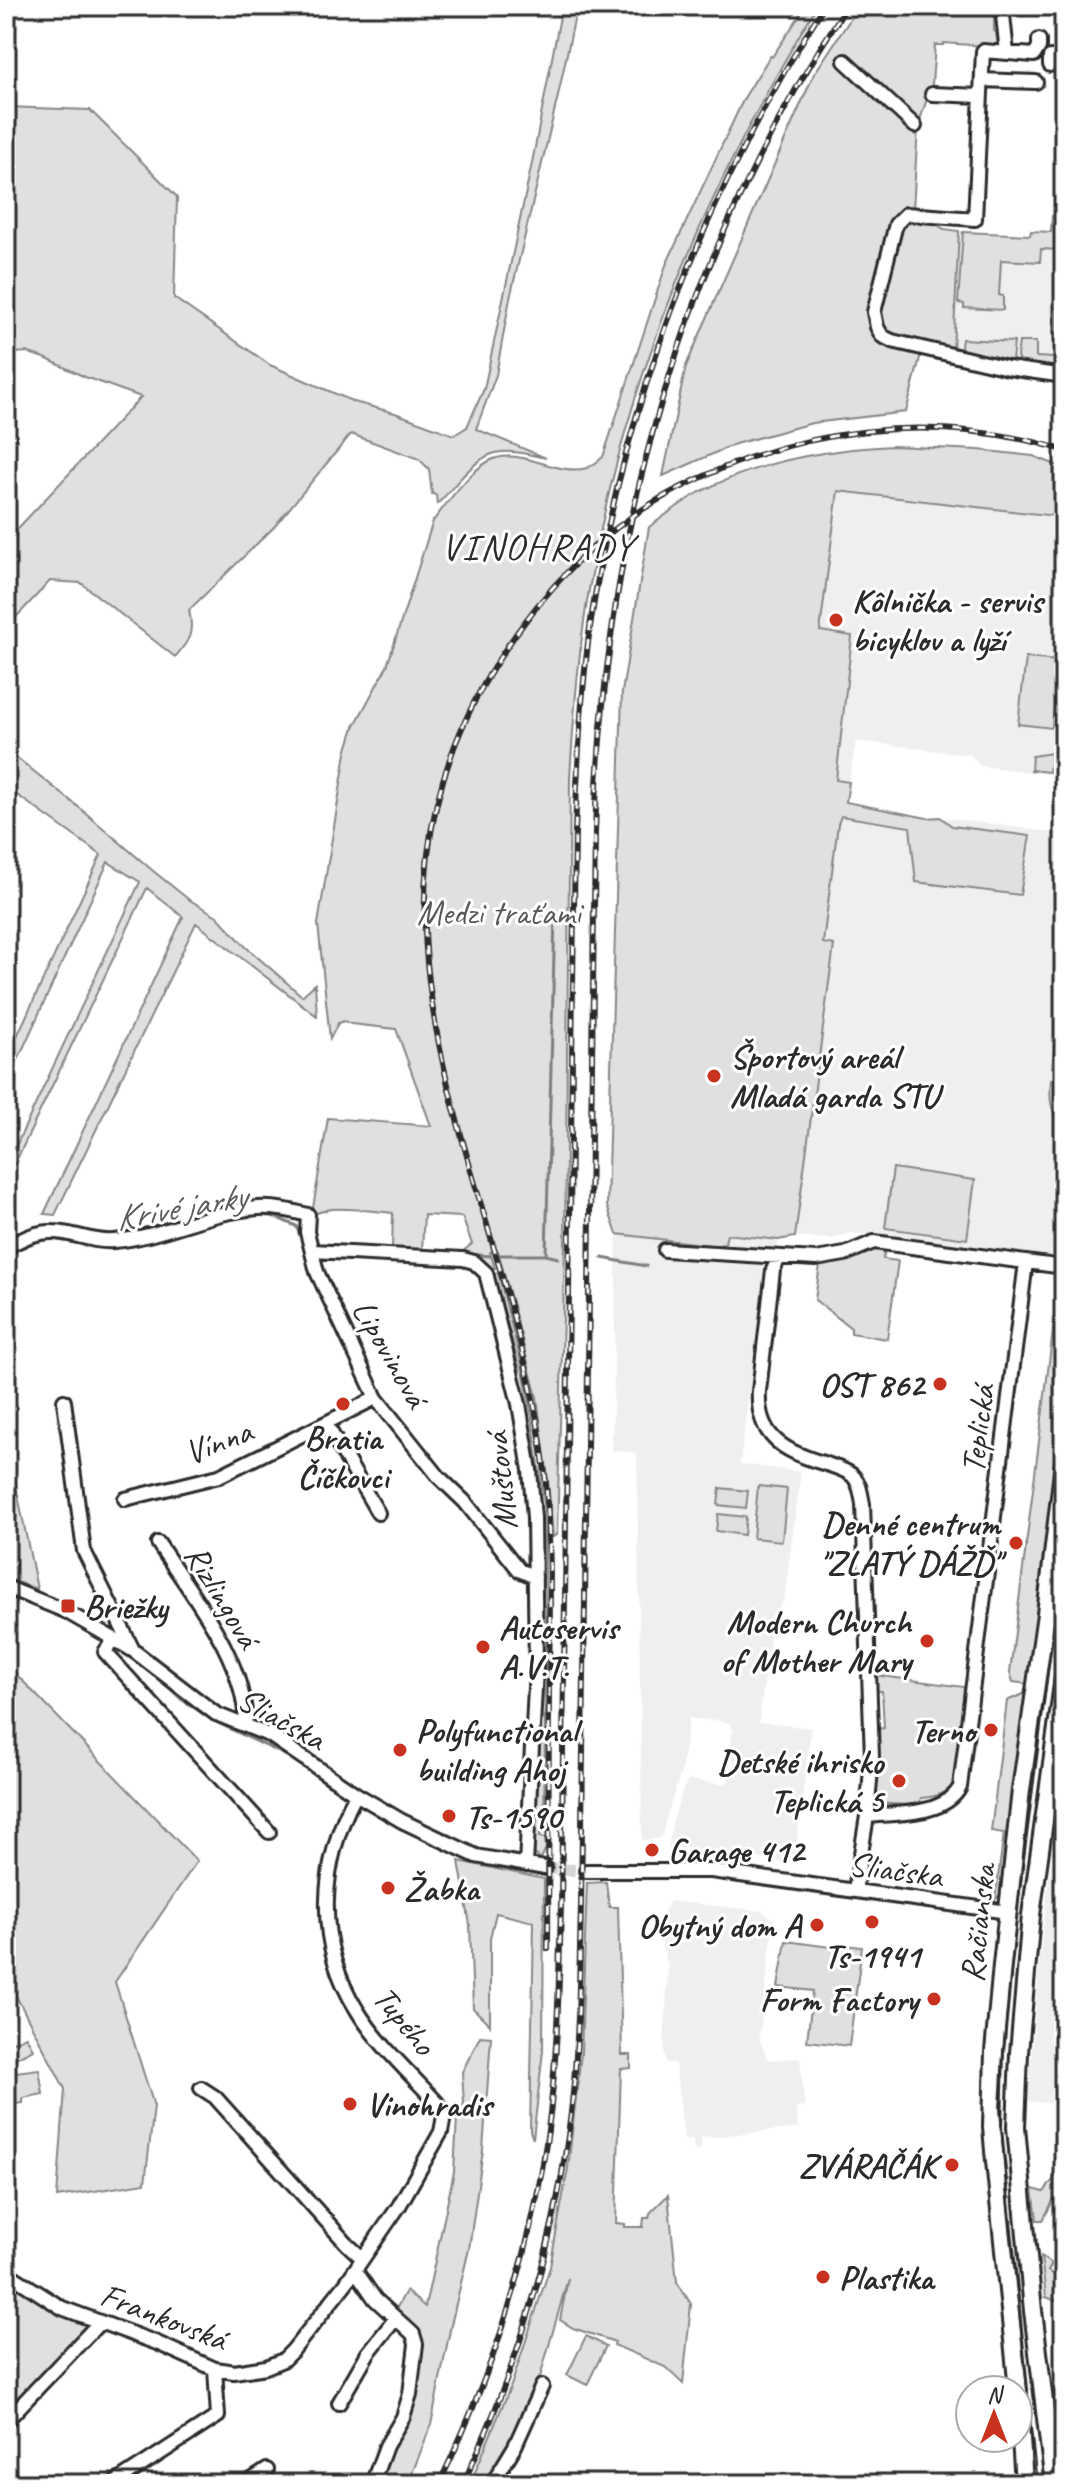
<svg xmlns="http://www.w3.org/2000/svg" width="1070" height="2490" font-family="Caveat,sans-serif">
<rect width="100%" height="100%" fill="#fff"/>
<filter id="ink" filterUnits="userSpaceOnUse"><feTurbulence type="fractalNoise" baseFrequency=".0125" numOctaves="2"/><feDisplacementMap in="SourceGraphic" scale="16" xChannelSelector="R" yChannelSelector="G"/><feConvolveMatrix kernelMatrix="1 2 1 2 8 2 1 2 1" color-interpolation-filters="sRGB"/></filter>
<g filter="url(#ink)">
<!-- built -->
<path fill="#efefef" d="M959,231L1030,235L1031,249L1064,250V373L953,351Z
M838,490L1064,517V776L980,766L971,755L856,741L849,782L836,780L852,637L820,632Z
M841,815L910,826L927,818L940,817L1064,834V1259L851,1233L831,1239L795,1237L834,946L823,944L838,824Z
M617,1234L718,1246L726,1234L778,1240L777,1250L765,1264L740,1464L801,1472L784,1600L773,1616L767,1660L773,1661L772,1666H766L759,1722L811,1728L794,1864L704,1849L668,1848L673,1820L684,1787L689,1780L722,1784L727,1782L735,1764L730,1754L733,1729L730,1728L731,1723L718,1721V1719L715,1718V1721L689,1718L681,1772L665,1822L663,1834L658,1839L642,1840L637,1453L612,1450Z
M1064,1848V2105L1028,2101L1039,1962L1051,1862L1062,1863Z
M670,1901L762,1911L774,1920L759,2038L768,2060L800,2058L805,2107L796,2108L798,2128L701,2138L702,2149L694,2150L693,2139L684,2140L675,2063H666L664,2049L668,1968L660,1937L662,1916Z"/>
<!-- green -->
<path fill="#e0e0e0" stroke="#868686" stroke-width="2" d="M562,6H577L558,96L510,298L496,375L476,429L546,458C502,449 491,445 459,480C452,488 445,497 437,504L436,495L432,494L429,469L419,459L351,434L274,527L189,610C194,633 190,640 175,657L81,583L50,581L6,628V541L141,397L85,377L47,359L26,352L16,353L6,348V107L90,110L177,197L174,298L270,365L354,402L395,413L454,435L467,427L484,389L532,163Z
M806,6H817C706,188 625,379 589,590C578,652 574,715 570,777L565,1243L557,1535L553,1537L548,1481L537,1397L498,1251L490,1252L495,1268L487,1270L466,1258L462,1252L472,1244L462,1217L424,1215L422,1250L392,1248L393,1213C373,1211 352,1208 331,1209C324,1210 319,1213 312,1214L328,1118L431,1126L396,1029L351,1024L344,1021L338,1023L330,1039L318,924L346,753L354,727L387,666L433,521C447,503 469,472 489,461C519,445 556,477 587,468C593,466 598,461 603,457L666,265L744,98L770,56L772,57Z
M859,6H994V31L996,32L998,47L944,43V45H935L932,84L918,126L913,210L944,229L959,231L953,351L923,346L906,412L812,423L735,444L663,476L686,366L814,74Z
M1052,216L1064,217V274H1058L1059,250L1041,249L1040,262L1001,260L999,295L1003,296V310L964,308V304L958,303L963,232L1030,235L1031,231L1051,232Z
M1058,286L1064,287V370L1043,369L1020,365L1017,357L1019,342H1036V357L1054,358Z
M962,339L1014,342L1012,361L1011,363L965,354L961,346Z
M893,446L978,450L1033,456L1064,468V517L838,491L820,631L852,636L836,780L849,782L846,802L927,818L940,817L952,826L1030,836L1020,895L916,882L910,827L841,816L838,824L823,943L834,945L795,1237L778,1240L727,1234L725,1243L718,1246L617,1234L607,1206L622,692L649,527C666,515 682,502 700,492C759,461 828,449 893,446Z
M1026,658L1058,661L1052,728L1018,724Z
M6,749L81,809L152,870L188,899L217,916L246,947L302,996L315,984L317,1016L196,923L55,1215L44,1214L183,917L147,888L6,1182V1167L140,882L108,862L6,1086V1060L101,855L6,787Z
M1052,753L1049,772L1031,770L1032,756Z
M1056,1034H1064V1070L1052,1067Z
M1051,1079L1064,1082V1128C1050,1113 1049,1098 1051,1079Z
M893,1168L975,1180L967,1239L885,1228Z
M877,1248L885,1249L883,1259L898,1261L887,1339L851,1333V1328L815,1300L820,1264Z
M498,1273L524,1374L532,1416L544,1502L546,1613L544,1833H540V1837L545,1838L546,1848L541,1859L533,1853L532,1839L540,1586L514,1371L520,1370L494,1274Z
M1060,1275L1064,1276V1416L1029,1684L1013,1682L1010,1672Z
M6,1436L37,1589L6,1578Z
M758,1486L787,1489L782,1541L753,1538Z
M720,1488L748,1491L746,1508L718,1505Z
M718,1514L746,1517L744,1535L716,1531Z
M16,1674L197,1861L115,1982L154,2106L145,2183L57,2197L65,2089L6,1977V1691Z
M874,1675L964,1687L955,1784C944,1795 935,1797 921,1798L920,1802L908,1805L873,1803L879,1755L875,1754V1729L884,1728L882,1691H873Z
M1028,1692L1005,1889L995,1900L1004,1833L991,1831L1007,1701Z
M459,1861L544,1879L543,2051L533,2139L530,2131L534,1922L496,1913L490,1938V2025L473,2008L470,1925Z
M606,1882L609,1907H618L622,2055H631V2068L621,2069L616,2223L625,2224V2227H643L644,2218H649L650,2213L668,2195L677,2282L691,2304L683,2384L665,2367L614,2345L615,2342L573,2328L560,2320L568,2278L539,2381L513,2439L488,2484H470L512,2383L550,2267L568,2168L581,2053L587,1883Z
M786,1941L837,1948L838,1944L862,1947L849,2046L807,2041L813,1991L778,1987Z
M26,2036L33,2049L6,2063V2045Z
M480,2036L491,2037L483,2150L469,2249L451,2325L431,2425L408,2484H394L381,2476L390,2449L415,2403L419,2342L415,2326L396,2309L406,2291L425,2307L454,2172L457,2118L464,2103L462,2072Z
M39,2069L43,2094L23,2098V2103L15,2104L13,2101L7,2073Z
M1060,2170L1064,2172V2189L1058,2200L1054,2199L1043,2220H1037L1033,2189L1044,2192Z
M1041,2257L1052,2264L1048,2271L1064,2280V2300L1056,2301L1046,2297Z
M6,2280L90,2326L10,2408L6,2404Z
M586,2336L606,2346L587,2385L567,2375Z"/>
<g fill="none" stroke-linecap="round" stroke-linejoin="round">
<!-- stream -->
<path stroke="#7e7e7e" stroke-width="3" d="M555,916L546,1255L558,1258
M246,1215L273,1216L296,1226L304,1245
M188,1230L223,1220
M34,1241L51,1239L90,1245
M467,1254L490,1256
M499,1255H546
M602,1258L646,1266
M6,1595L51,1612
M152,1672L181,1699L214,1721L291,1758L329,1785
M399,1827L450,1851
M458,1855L475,1862"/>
<!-- minor-tunnel -->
<path stroke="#d5d5d5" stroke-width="12" stroke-dasharray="12 6" stroke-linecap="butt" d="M545,1868L586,1871"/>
<!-- minor casing -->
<g stroke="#2b2b2b" stroke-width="18">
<path id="minor" d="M1002,6L1007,53
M1039,40V47L1034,55L983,51L975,219L906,214L896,224L874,312L877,327L882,336L892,341L1008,368L1064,376
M845,61L915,126
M1050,65V57H1064
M982,80L1036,82
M932,94L981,96
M6,1247C21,1240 36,1231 53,1232C74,1232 92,1243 114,1241C163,1237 209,1211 259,1208C276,1207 292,1211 308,1215L307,1232L317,1272L376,1398L439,1477L465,1502L519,1570L535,1577
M665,1250L816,1259L845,1254L874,1242L1064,1267
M313,1251L463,1259L474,1262L486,1273L519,1404L530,1470L534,1518L536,1668L526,1865
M779,1258L773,1270L759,1391C756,1437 785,1452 823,1463C832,1466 844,1469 852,1475C860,1482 861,1494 863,1504L872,1757L867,1816L855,1891
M64,1401L84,1551L132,1648
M326,1424L378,1513
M125,1499L219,1476L376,1398
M158,1543C194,1598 245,1658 246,1726
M6,1587L65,1611L114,1639L134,1651L216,1714L271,1736L356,1794L402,1821L476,1856L545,1868
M114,1639L105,1652L269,1832
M867,1816C896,1813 945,1816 960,1787L1026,1262
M586,1871H711L1008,1912
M201,2088L215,2097L347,2244L362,2258
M355,2270L375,2299L413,2334L416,2344L410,2394L403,2417L386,2446L372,2484
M6,2272L62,2308L157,2343L215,2369L234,2372L266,2367L283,2360L293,2350L346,2283L399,2206L441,2132L444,2116L441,2107C414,2077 378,2045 357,2010C314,1942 320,1862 356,1794
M339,2403L368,2353L396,2318
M6,2421L100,2322
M113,2484L218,2416L215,2369
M245,2484L267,2470
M492,2484L515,2446L542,2386"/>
</g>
<!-- secondary casing -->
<g stroke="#2b2b2b" stroke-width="22">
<path id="secondary" d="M1018,2390L994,2151L992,2127L994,2052L1002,1965L1021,1790L1046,1614L1064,1463
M1018,2393L1024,2484
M1054,2484L1033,2311L1016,2127L1019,2053L1031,1915L1064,1677"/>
</g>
<!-- minor -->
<use href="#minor" stroke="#fff" stroke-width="12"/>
<!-- secondary -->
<use href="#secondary" stroke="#fff" stroke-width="16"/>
<!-- tram -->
<path stroke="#2b2b2b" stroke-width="2" d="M1037,2484L1006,2190L1000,2109L1003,2053L1017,1913L1064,1548"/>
<!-- rail casing -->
<g stroke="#2b2b2b" stroke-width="6">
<path id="rail" d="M548,1949C549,1860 549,1771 549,1682C550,1610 552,1537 544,1465C509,1188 325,936 497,662C541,593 599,531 672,492C794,427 931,410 1064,450
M439,2484C493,2372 532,2253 548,2130C558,2055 559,1980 561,1905L575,831C578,761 581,690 591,620C625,399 705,194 824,6
M463,2484C515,2373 551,2257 568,2136C579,2059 579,1982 581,1905L595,832C604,529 680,260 847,6"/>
</g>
<!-- rail -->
<use href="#rail" stroke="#fff" stroke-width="3" stroke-dasharray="9" stroke-linecap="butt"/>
</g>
</g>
<!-- markers -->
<g fill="#c8321e" stroke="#fff" stroke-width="3">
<circle cx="836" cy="620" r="8"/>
<circle cx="714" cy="1076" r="8"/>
<circle cx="940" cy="1384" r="8"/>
<circle cx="343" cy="1404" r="8"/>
<circle cx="1016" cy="1543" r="8"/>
<rect x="60" y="1598" width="16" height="16" rx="4"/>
<circle cx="927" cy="1641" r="8"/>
<circle cx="483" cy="1647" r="8"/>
<circle cx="991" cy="1730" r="8"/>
<circle cx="400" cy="1750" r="8"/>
<circle cx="899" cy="1781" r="8"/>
<circle cx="449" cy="1816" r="8"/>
<circle cx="652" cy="1850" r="8"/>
<circle cx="388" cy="1888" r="8"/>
<circle cx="872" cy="1922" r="8"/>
<circle cx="817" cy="1925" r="8"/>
<circle cx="934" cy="1999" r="8"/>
<circle cx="350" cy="2104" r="8"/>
<circle cx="952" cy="2165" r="8"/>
<circle cx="823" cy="2277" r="8"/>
</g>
<g text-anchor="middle" stroke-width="6" stroke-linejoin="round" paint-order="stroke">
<!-- poi labels -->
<g font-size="34" font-weight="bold" fill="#2b2b2b" stroke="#fff" text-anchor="start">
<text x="852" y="612">Kôlnička - servis<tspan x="852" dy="39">bicyklov a lyží</tspan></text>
<text x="730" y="1068">Športový areál<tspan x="730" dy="39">Mladá garda STU</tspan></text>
<text x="924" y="1396" text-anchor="end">OST 862</text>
<text x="343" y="1449" text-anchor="middle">Bratia<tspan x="343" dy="39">Číčkovci</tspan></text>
<text x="1000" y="1535" text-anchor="end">Denné centrum<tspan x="1000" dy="39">"ZLATÝ DÁŽĎ"</tspan></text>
<text x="84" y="1618">Briežky</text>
<text x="911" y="1633" text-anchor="end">Modern Church<tspan x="911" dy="39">of Mother Mary</tspan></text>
<text x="499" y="1639">Autoservis<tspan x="499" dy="39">A.V.T.</tspan></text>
<text x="416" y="1742">Polyfunctional<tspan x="416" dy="39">building Ahoj</tspan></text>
<text x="975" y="1742" text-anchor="end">Terno</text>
<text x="883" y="1773" text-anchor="end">Detské ihrisko<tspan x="883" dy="39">Teplická 5</tspan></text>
<text x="465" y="1828">Ts-1590</text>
<text x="668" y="1862">Garage 412</text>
<text x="404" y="1900">Žabka</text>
<text x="801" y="1937" text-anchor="end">Obytný dom A</text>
<text x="872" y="1967" text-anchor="middle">Ts-1941</text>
<text x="918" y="2011" text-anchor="end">Form Factory</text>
<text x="366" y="2116">Vinohradis</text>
<text x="936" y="2177" text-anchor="end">ZVÁRAČÁK</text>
<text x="839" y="2289">Plastika</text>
</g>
<!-- park labels -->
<g font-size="34" fill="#585858" stroke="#fff">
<text x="499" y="924">Medzi traťami</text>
</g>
<!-- street labels -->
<g font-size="34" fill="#2b2b2b" stroke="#fff">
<text transform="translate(391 1353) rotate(60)" y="12">Lipovinová</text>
<text transform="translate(977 1429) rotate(-83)" y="12">Teplická</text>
<text transform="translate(218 1441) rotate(-21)" y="12">Vínna</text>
<text transform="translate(500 1481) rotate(-96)" y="12">Muštová</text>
<text transform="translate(223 1596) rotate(59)" y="12">Rizlingová</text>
<text transform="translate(282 1718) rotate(29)" y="12">Sliačska</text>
<text transform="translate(896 1869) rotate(8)" y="12">Sliačska</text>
<text transform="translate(977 1923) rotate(-84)" y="12">Račianska</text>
<text transform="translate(405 2020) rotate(51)" y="12">Tupého</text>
<text transform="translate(164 2316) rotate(21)" y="12">Frankovská</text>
</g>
<!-- water labels -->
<g font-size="36" font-style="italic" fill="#5c5c5c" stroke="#fff">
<text transform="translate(180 1206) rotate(-10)" y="13">Krivé jarky</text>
</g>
<!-- quarter labels -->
<g font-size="38" letter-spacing="2" fill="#2b2b2b" stroke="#fff">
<text x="538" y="559">VINOHRADY</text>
</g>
</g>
<!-- margin -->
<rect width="1070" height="2490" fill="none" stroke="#fff" stroke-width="32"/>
<rect x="16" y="16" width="1038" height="2458" fill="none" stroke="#2b2b2b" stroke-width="3" filter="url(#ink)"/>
<!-- north arrow -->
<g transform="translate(994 2414)"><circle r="38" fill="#ffffff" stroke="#aaaaaa" stroke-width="2"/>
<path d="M0-6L14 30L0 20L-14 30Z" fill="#c8321e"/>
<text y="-12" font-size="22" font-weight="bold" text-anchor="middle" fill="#2b2b2b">N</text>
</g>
</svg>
